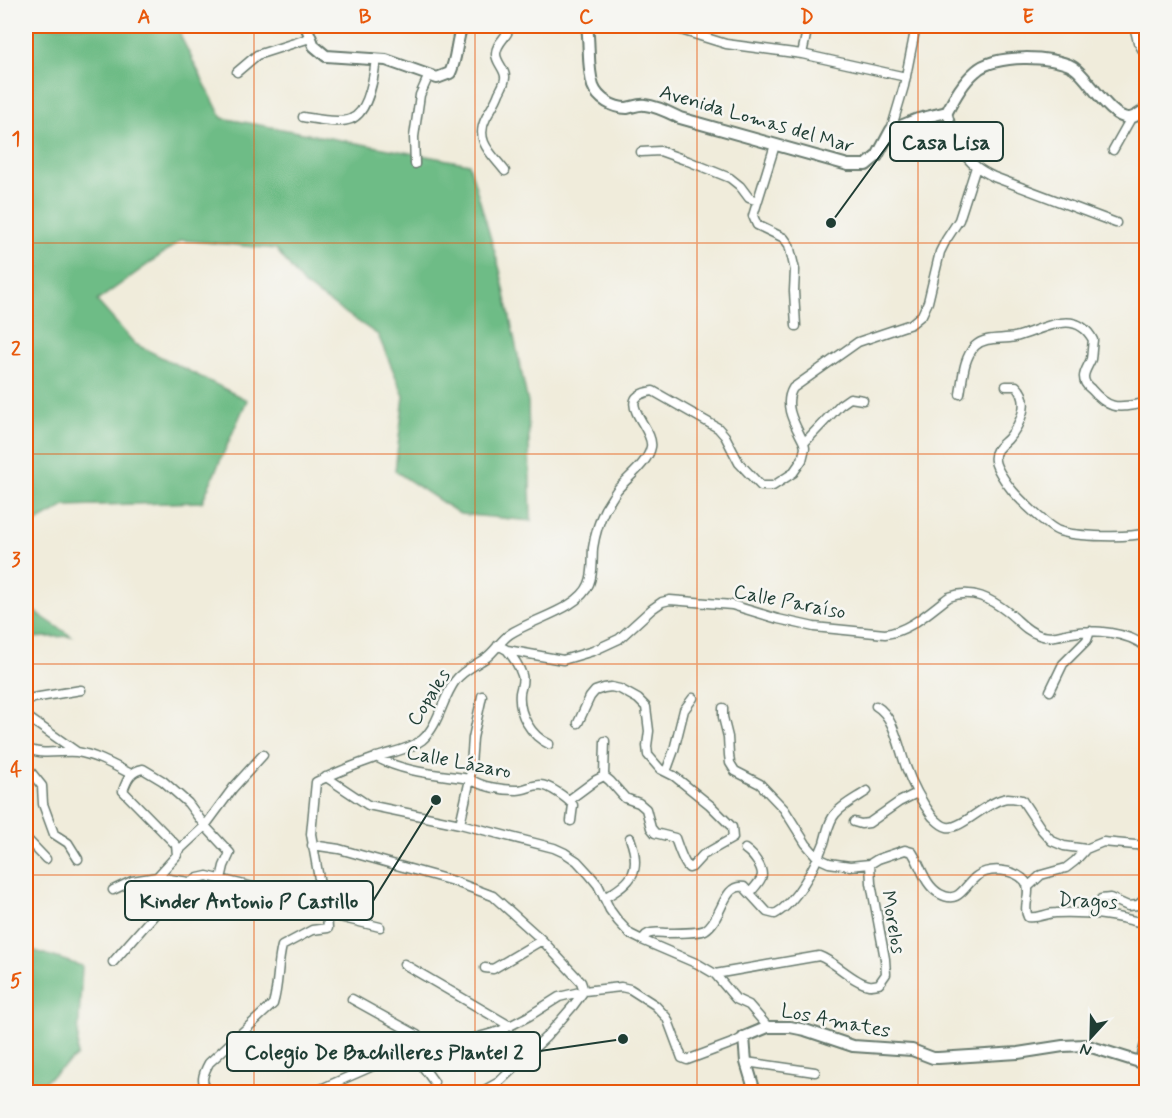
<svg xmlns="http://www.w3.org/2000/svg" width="1172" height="1118" font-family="Mynerve,sans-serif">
<rect width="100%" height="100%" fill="#f6f6f2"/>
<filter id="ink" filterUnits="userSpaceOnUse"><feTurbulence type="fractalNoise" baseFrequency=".0167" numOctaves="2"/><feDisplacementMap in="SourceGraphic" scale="12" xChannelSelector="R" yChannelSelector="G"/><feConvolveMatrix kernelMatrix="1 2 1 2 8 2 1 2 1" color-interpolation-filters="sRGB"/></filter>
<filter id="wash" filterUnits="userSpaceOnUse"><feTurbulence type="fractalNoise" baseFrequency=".008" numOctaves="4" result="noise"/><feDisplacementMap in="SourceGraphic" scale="24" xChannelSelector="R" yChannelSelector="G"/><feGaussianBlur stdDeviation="1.35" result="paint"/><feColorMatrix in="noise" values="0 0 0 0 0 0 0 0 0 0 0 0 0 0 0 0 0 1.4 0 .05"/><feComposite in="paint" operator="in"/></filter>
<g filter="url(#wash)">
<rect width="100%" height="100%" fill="#f0ecdb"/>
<!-- forest -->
<path fill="#6ebc86" stroke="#467c5d" stroke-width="1.5" d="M26,26H178L181,37L222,118L469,164L500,270L528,403L531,521L460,514L395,471L404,396L378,335L304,285L276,249L182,240L97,301L135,344L247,400L202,502L65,506L26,528Z
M26,606L71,636L26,638Z
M26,948L82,966L77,1056L31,1092H26Z"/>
</g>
<g filter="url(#ink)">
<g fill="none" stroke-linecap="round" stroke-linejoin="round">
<!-- street casing -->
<g stroke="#687a6e" stroke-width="11">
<path id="street" d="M668,26L726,44L802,54L906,77
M1134,26L1138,42L1146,56
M802,54L808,26
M237,72L257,55L310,38
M947,112C953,132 959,155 977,167C982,171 988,174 994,177L1116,223
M303,117C316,119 339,124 351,119C369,112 374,76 376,59
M891,130L904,86L916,26
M775,145L753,216L757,225L784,238L789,245L795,270L794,291L796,326
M1113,150L1131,118
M641,152L660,151L688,161L730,178L740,186L749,198L758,201
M415,164L414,137L420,95L429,75
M505,171C492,154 474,141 486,118C490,110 496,102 499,93C501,89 506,81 505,76C504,68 496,62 496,54C496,42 509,36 510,26
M1006,386H1016C1032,401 1020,425 1008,439C1001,446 993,450 995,461C996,468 1006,483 1011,489C1018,498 1049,528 1059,531C1077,537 1129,538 1146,533
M960,394C963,378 963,359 975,346C986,336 1001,340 1015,337C1041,331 1075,306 1093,340C1092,346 1092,353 1091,359C1089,365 1084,371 1084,377C1084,382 1087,386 1091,389C1111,412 1119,407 1146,403
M804,443L840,405L850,398L863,400
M498,645L507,650L563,660L593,651L619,639L652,609L662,602L670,600L732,605L778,619L814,627L885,634C910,631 930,611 949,597C972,588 991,599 1009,613C1019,621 1026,631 1039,635C1050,639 1060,635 1071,633C1094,629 1128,632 1146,647
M507,650C513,657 519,666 522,675C524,681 521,687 520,693C518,714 531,736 549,744
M1050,691L1063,664L1087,640L1090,631
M26,701L27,699L81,690
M876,706C894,716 899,748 906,767C912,784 921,801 932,816C936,820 941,826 947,827C962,830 987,800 1008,798C1013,798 1017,799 1022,800L1042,830L1052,841L1064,846L1086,849L1103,842L1146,846
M723,708V717L728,737L729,755L730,763L735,771L760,784L784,809L806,844L818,858L829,863L850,866L870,864L878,859L905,850L912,852C921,865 924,885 940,894C960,905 964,885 977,876C990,867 1014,869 1025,881C1033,891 1022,906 1028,917C1038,919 1046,913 1056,913C1090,912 1114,915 1146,924
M26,716L77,752
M578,723L590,697L595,691L604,688L611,687L620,689L638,699L646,707L649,731L647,746L648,755L660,769L674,776L710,805L732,827L733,838L703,855L692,867L689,868C683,863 678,846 675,838L655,833L651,828L646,809L639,803L625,798L610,781L604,776
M26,747C39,757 61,750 77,752C96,755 115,766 131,774
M376,757C405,773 438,774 470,779C482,787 502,790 517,790C525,790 532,785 540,785C549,785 567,798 573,805L571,821
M26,766L42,786L43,804L54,834L68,843L78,859
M666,772L674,750L684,710L693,698
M604,776L605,741
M326,777L368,805L460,824L554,848L565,853L577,861L589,874L598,885L610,910L618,921L630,934L642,940L698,964L715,974L736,999L749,1005L768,1027
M569,800L596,780L604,776
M854,822L861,824L869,823L899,802L917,793
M460,824L470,779L473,738L482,696
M26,838L46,859
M312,845L339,849L453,881L493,896L542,940L581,982L584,991
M745,849C752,854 754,857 758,863C767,878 759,881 750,893
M177,852L205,826L233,788L263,755
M157,877L177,855L176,845L123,791C127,779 131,771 143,769L163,781L188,803L205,826L230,853L224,866L221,879
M1028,887L1041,875L1066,868L1075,861L1086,849
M113,890L132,881L157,877L189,882
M604,898C633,882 642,871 630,838
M1094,913L1097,905L1101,899L1110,898L1128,906L1138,905L1146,898
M327,914L380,927
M642,940C644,938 645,935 648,934C654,931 662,933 667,933C676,933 699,933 705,930C722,920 723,883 744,887L767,912L775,914C797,902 815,866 824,843C827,833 829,820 836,813C844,804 857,798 867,791
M113,962L177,889L198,878L207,876L274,892L324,899
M404,964L510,1026
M485,968L493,969L542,940
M715,974L819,956C836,962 854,983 869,985C870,986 878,984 879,984L886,974L885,959L871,883L870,864
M352,999L417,1035L421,1041V1045
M410,1049L434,1082
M746,1062L815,1072
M1140,1062L1146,1040
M210,1092C199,1083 203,1074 209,1063L273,1004C279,985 277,965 282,946L312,930L328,928L327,914L321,890L311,834L316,782C335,773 355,765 375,758C390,752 409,750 422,740C439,725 442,699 455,681C463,670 476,665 487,657C496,650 501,640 510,634C532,619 579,609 589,584C594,572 592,561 593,548C595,535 599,521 605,509C609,503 613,496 617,490C627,478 648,463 651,447C655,428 610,397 653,391L718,428L725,436L739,463L761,486H773L793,473L802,460L805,448L804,443C796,426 782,406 793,388L858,342L911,324L922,315L928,302L940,252L946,240L959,220L976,167
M314,1092L416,1047L475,1038L500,1031L529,1016L559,997L584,991L621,987L630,989L655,1005L667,1018L682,1058L687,1060L735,1042L744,1037
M481,1092L499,1082L547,1036L573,1006L584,991"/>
</g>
<!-- secondary casing -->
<g stroke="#687a6e" stroke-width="14">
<path id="secondary" d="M306,26L314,46L326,56L386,60L437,78L450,73C457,59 456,41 462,26
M587,26C590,45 587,67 593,86C598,99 613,108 627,108C633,107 639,104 645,105C657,106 670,113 680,118L848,165H866L877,156L891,130L918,119L947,112C955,97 963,82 976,71C994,54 1052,55 1073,67C1088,76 1110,120 1130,118C1135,117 1142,112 1146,109
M755,1092L746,1062L744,1037L768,1027H790L805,1030L853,1046L912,1050L933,1058H938L1018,1053L1063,1046L1085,1045L1146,1064"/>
</g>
<!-- street -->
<use href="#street" stroke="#fff" stroke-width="8"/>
<!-- secondary -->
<use href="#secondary" stroke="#fff" stroke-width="10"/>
</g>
</g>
<!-- grid -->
<path fill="none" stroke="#e8590c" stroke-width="1.5" stroke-opacity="0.55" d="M254,26V1092M475,26V1092M697,26V1092M918,26V1092M26,243H1146M26,454H1146M26,664H1146M26,875H1146"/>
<g text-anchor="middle" stroke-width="5" stroke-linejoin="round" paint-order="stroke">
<!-- street labels -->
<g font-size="20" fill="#1f3d34" stroke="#f6f6f2">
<text transform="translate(757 118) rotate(16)" y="7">Avenida Lomas del Mar</text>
<text transform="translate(790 601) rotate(11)" y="7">Calle Paraíso</text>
<text transform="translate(428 697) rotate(-58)" y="7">Copales</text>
<text transform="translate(459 761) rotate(11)" y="7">Calle Lázaro</text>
<text transform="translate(1088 900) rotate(3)" y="7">Dragos</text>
<text transform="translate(894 922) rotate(80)" y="7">Morelos</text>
<text transform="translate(836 1020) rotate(11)" y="7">Los Amates</text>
</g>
</g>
<!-- callouts -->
<path fill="none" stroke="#1f3d34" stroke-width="2" d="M831 223L890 142M436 800L373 901M623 1039L540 1051"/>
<g fill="#1f3d34" stroke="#f6f6f2" stroke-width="2">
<circle cx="831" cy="223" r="6"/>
<circle cx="436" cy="800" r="6"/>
<circle cx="623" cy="1039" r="6"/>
</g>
<g fill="#f6f6f2" stroke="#1f3d34" stroke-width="2">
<rect x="890" y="122" width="113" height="39" rx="6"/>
<rect x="125" y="881" width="248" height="39" rx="6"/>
<rect x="227" y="1032" width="313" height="39" rx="6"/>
</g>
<g font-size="21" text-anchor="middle" font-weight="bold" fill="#1f3d34">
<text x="946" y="149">Casa Lisa</text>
<text x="249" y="908">Kinder Antonio P Castillo</text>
<text x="384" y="1059">Colegio De Bachilleres Plantel 2</text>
</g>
<!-- margin -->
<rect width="1172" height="1118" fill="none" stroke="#f6f6f2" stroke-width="66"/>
<!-- north arrow -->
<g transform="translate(1091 1037) rotate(202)" stroke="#f6f6f2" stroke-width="4.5" paint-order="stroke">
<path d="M0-4.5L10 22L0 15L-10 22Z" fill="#1f3d34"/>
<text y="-9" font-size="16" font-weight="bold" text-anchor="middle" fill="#1f3d34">N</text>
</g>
<rect x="33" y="33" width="1106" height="1052" fill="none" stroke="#e8590c" stroke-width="2"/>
<g font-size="20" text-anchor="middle" font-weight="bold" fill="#e8590c">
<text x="144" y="23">A</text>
<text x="365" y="23">B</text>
<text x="586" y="23">C</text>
<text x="807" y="23">D</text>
<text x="1028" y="23">E</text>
<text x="16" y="145">1</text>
<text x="16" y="355">2</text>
<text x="16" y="566">3</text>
<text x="16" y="776">4</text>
<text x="16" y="987">5</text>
</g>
</svg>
